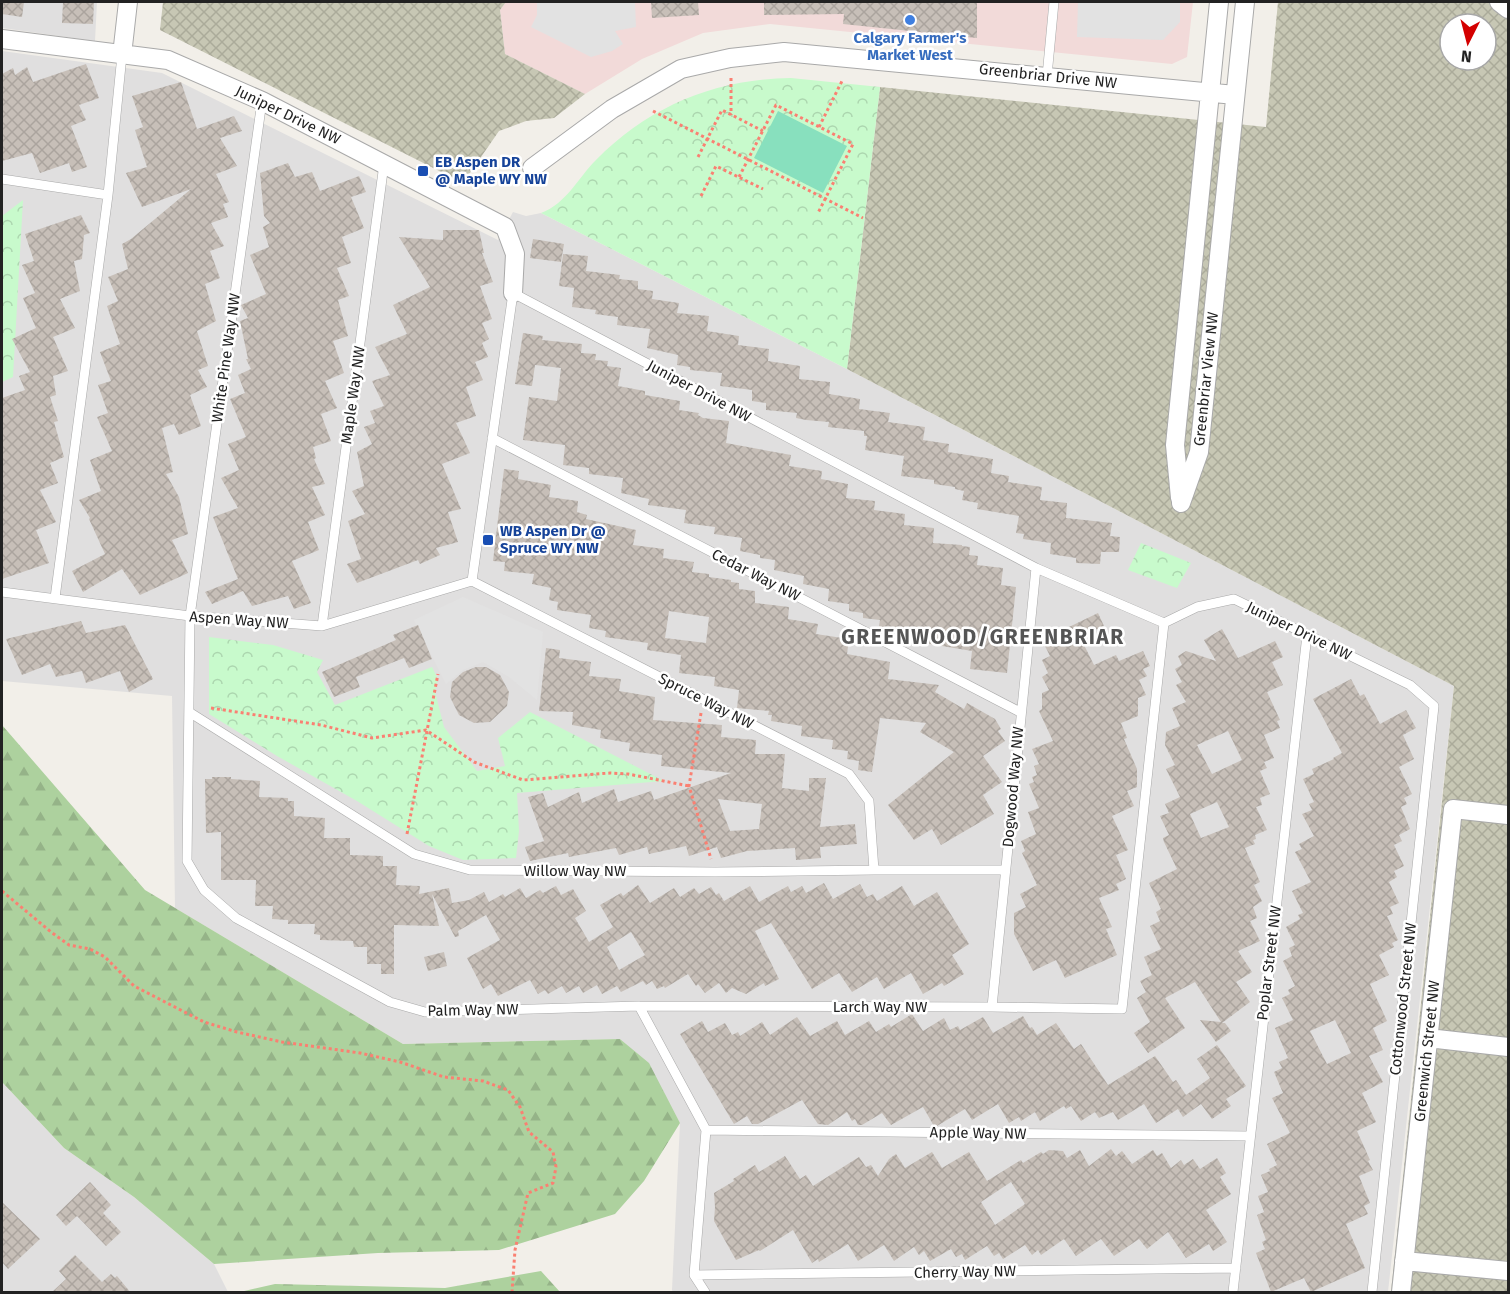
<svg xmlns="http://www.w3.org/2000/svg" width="1510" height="1294" font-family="'Fira Sans',sans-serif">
<defs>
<pattern id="construction-cross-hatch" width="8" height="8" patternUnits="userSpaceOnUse" patternTransform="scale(1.5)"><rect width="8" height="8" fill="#c7c7b4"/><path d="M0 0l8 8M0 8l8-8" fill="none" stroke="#abab9a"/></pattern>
<pattern id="forest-firs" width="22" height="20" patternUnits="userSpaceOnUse" patternTransform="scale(1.5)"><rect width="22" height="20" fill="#add19e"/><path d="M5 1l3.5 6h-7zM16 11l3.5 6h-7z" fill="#95b388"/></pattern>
<pattern id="park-crowns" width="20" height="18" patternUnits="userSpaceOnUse" patternTransform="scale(1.5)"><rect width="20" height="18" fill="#c8facc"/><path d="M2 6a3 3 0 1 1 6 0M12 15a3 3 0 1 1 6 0" fill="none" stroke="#acd6af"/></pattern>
<pattern id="building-cross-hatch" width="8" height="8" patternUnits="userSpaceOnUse" patternTransform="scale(1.5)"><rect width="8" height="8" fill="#c7bfb8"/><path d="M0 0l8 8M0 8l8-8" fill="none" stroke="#aba49e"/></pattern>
</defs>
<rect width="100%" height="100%" fill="#f2efe9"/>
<!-- residential -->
<path fill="#e0dfdf" d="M2,2H97L95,41L2,28Z
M2,51L162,73L498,240L513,212L526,216L541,213L847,369L1454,686L1388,1292H673L672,1290L680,1123L648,1063L620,1039L403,1044L175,908L172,696L2,681Z
M2,1082L64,1148L134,1197L214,1264L228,1292H2Z"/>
<!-- commercial -->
<path fill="#f2dad9" d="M506,2H1193L1187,57L1172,64L770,24L703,33L642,59L585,94L505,54L500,10Z"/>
<!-- construction -->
<path fill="url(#construction-cross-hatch)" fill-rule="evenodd" d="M163,2H506L500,10L505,54L585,94L554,118L526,121L499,131L463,183L160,30Z
M1278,2H1508V1292H1391L1454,686L847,369L880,87L1266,127ZM1450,24H1486V60H1450Z"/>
<!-- forest -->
<path fill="url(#forest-firs)" d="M2,725L145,890L403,1044L620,1039L649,1063L680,1123L644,1181L615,1214L499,1250L378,1253L214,1264L134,1197L64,1148L2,1082Z
M541,1271L560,1292H240L275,1284L445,1288Z"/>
<!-- park -->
<path fill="url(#park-crowns)" d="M791,78L880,87L847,369L541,213C567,203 577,179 596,160C649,106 716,79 791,78Z
M23,200L13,377L2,382V216Z
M1141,543L1191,563L1177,588L1128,570Z
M209,637L273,645L323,660L317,672L335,705L432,667L438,679L435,692L444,727L477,771L505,766L498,738L530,712L664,781L517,793L519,831L516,858L463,860L429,846L357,801L277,756L209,714Z"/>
<!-- pitch -->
<path fill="#88e0be" d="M778,111L847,146L823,193L754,158Z"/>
<!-- parking -->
<path fill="#e2e2e2" d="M537,2H635L636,27L615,31L623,44L612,51L591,57L531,27L537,15Z
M1078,2H1180V22L1163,40L1077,37Z
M463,597L543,632L537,700L509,677L483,662L463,670L446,684L414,620Z"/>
<!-- building -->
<path fill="url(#building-cross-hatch)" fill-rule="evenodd" d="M2,2H24L22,17L2,14Z
M63,2H94L93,24L62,23Z
M651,2H698L699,15L652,18Z
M764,2H977V38L843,24L844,14L764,15Z
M86,64L99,98L79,105L86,120L71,126L87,167L72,172L69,163L40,173L32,153L2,161V74L13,68L15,75L27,67L33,82Z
M181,82L197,129L234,116L242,131L220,138L237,166L216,174L229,202L223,204L228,217L211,223L224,246L210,251L220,278L205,284L216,321L197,331L208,366L198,370L207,387L190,395L201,426L179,435L174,424L162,428L173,472L166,474L179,497L188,534L172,540L188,573L140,595L122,569L83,592L72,571L105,554L89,519L90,518L79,500L101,491L90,460L112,451L97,417L108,413L98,385L111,381L100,352L120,344L107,306L118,301L108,277L128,269L122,244L131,239L191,189L142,207L126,173L147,167L135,130L143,127L132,96Z
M288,163L295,177L312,172L320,191L359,176L366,192L351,197L364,228L342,237L351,263L337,268L349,296L338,300L348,336L333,341L344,373L325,381L337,408L321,414L331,441L313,447L316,458L314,459L325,484L312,487L325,515L308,522L319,550L292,561L311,603L294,609L288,596L252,606L243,591L212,604L205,592L238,579L213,517L238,508L221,478L239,470L228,444L246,437L230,399L245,393L238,375L251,369L246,359H248L240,321L248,318L241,305L266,294L250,255L269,247L263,227L270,223L264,216L260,173Z
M81,215L90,233L84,235L82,259L74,261L80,291L60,299L75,328L53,337L68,371L53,376L56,395L50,397L58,421L54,422L64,457L50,463L58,483L40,490L56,522L36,530L49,563L2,579V398L25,390L19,376L30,372L12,339L36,328L23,298L35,293L22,265L34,261L25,234Z
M443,230H479L484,253H482L493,282L480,286L492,319L482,323L489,339L482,343L488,357L475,362L483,380L466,387L476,416L456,423L470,453L442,464L461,509L448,512L458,542L436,548L440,555L420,564L418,560L357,583L347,564L361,559L348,521L365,514L352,491L364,486L357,452L372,444L364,427L375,423L370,411L384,406L372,381L390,375L375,347L407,334L393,305L430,287L399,237L443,240Z
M533,239L564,244L561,262L530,258Z
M563,254L588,256L586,271L620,275L619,279L638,281V289L653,291L652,299L679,303L677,313L709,316L707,331L739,336L738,345L769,349L768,361L800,366L799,379L830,382L829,394L860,399L859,409L890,413L888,422L925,427L923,440L949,444L948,452L993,459L991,473L1009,476L1008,482L1042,487L1040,500L1067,503L1066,518L1112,523L1110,536L1120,537L1119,552H1101L1100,564L1076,563V558L1050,554L1051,543L1023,539L1024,534L1016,533L1019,516L977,509L978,503L962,500L964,491L955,489V487L934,484V480L901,476L904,456L865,450L867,436H864V431L828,427L829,422L806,420L796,418L797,413L766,410V403L752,401V390L720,386L722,373L690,370V367L677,365L678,355L647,348L650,329L617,325L618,317L595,314L596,310L572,307L574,288L559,286Z
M523,333L543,336L542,340L582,344L581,353L596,354L595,360L608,361L607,366L621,368L618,386L645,391V395L680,401L679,410L699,413L698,415L703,418L729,421L726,443L791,455L789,466L822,471L821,479L848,484L846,498L875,501L874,510L905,514L904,525L934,528L933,543L962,545V546L970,547L969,555L978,556L977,565L1003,568L1001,585L1016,587L1007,673L970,669L972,651L924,643L925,638L918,637V634L896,633L879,626L880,620L863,618V613L849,611V604L828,601L829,589L803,584L804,576L774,570L775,560L760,558V555L740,551L742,538L714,534L715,527L684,523L686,510L648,505L649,499L621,493L623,478L589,474V468L563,465L565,445L523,440L529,397L557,401L561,368L535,365L532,386L515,384Z
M504,469L519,471L518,479L551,485L549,497L578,501L577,512L587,515L586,519L636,530L633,545L664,549L663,558L694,562L692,572L709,574V577L731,580V582L739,583V589L755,591V603L789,607L788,619L818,624L816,634L849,639L847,654L890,662L888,679L939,685L935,692L964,709L967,703L995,719L1001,729L998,731L1005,741L983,756L1002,782L983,795L994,814L941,845L932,829L914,840L888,805L954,752L920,732L926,723L880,718L872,772L858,770L859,761L847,759L848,751L832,749L833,740L801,736L802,726L771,721L772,715H768L769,711L737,708L739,690L714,686L715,677L679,673L681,655L647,650L648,643L605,637L606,631L589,628L591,615L557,610L558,602L549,600L551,588L532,584L534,574L504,571L505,562L493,561ZM669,611L709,617L706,643L665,638Z
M1098,613L1104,626L1080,637L1094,665L1116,655L1119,661L1143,651L1150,666L1143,669L1147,676L1139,680L1146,695L1138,698V716L1121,723L1127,738L1124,739L1137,769V787L1127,791L1134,806L1112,816L1128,850L1116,855L1126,879L1116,884L1119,890L1099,898L1112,927L1106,929L1117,955L1065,978L1056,960L1033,971L1014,934V913L1026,907L1020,894L1037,885L1022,853L1025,851L1021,841L1036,834L1028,812L1039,808L1029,784L1034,782L1032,777L1037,775L1034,766L1039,764L1032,749L1053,741L1039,711L1042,709V693L1049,690L1042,677L1048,673L1042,660L1050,656L1042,640Z
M81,621L86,633L125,625L153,679L129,692L120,671L86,683L82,671L56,677L50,664L22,675L6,639Z
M418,625L432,659L409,668L404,658L356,677L360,687L334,697L322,672L396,640L393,635Z
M1222,629L1238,658L1275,641L1283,657L1272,662L1283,685L1267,692L1280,720L1277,721L1280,728L1264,735L1274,758L1264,762L1267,768L1260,771L1270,794L1260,798L1262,805L1256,807L1267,830L1255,835L1256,839L1253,840L1255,844L1245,848L1260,882L1254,885L1262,901L1253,907L1257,918L1250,921L1260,941L1238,951L1252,972L1236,982L1250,1002L1222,1023H1225L1231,1031L1216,1042L1200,1020L1221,1022L1195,982L1165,998L1185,1028L1148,1053L1134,1033L1150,1022L1137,998L1146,992L1140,981L1152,975L1144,957L1161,949L1150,926L1160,921L1156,912L1161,909L1149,883L1177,869L1164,842L1163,838L1169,835L1160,816L1169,813L1165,804L1180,797L1166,769L1175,765L1165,745L1166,732L1180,726L1172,708L1186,702L1176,685L1182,682L1175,669L1182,665L1178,656L1186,651L1216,661L1204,640ZM1228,731L1242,760L1212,774L1197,745ZM1217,802L1229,827L1201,838L1190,814Z
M546,648L560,650L559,658L591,662L589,676L621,679L619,691L655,697L653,720L722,725L721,737L756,740L755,754H785L782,788L809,791V778H826L820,827L855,824L857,844L820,847L821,858L796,860L795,848L747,851L721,858L717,847L689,856L686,846L649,854L647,847L619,855L616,848L569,857L568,853L530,861L525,847L544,841L528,797L543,793L548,807L579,792L582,803L614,789L618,802L651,791L654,800L731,773L661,766L662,755L629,751L630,743L600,738L601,730L572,725L573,712L539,711ZM718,799L762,804L759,829L730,831Z
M476,667H486L500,675L509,692L507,706L490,722L474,723L459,715L450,697L452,682L463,672Z
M1351,679L1360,696L1364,694L1380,724L1406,710L1416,728L1403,735L1414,759L1399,767L1412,794L1404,798L1407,804L1401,807L1410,829L1399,835L1402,841L1394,845L1404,866L1394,871L1397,877L1389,882L1399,903L1390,907L1393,914L1387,916L1398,940L1392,943L1394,947L1379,955L1389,975L1370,984L1387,1021L1373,1028L1383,1050L1369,1056L1383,1082L1362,1093L1376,1122L1357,1131L1370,1160L1368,1161L1373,1170L1359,1176L1370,1203L1364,1206L1368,1214L1346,1224L1365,1268L1311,1292L1304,1278L1271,1292L1256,1253L1265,1249L1262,1242L1266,1240L1257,1215L1264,1212L1258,1196L1268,1192L1261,1175L1270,1171L1269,1169L1277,1165L1267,1144L1290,1133L1272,1098L1283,1093L1274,1072L1282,1068L1279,1062L1288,1058L1275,1028L1293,1020L1282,998L1290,994L1288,990L1295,986L1283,961L1292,956L1289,948L1295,945L1286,927L1300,919L1298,915L1303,913L1292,891L1311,882L1295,852L1302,849L1299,844L1314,836L1302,814L1312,810L1309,804L1314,802L1303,779L1314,774L1312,769L1334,759L1333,758L1342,753L1313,699ZM1335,1020L1351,1053L1327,1064L1310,1031Z
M212,777H231V779L260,781L259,797L288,798V801H294V816L325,818L324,838H350V855L383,856V866H397L396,885L420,886L419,894L449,888L452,903L469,900L484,892L489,902L503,894L505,897L520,888L526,898L540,890L543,893L556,886L561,895L573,889L586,911L575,918L589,942L613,927L600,905L621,893L623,896L638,885L650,903L674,888L680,897L694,888L699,894L711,887L716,895L719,893L724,901L750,886L759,902L788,886L791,892L802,886L806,893L824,883L833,899L860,884L867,897L873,894L877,901L902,886L914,906L937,892L969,944L952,955L964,974L944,986L942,983L923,994L911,973L884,989L877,977L852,992L839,973L812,989L771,923L755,931L779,979L765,986L764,983L746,994L732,988L726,993L719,983L705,993L698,984L696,986L688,974L665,988L664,986L657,989L652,981L646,985L643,981L621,992L617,986L602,994L597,985L583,993L579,986L566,993L562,986L548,994L545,990L538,994L530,980L498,996L491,984L483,989L467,958L500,940L486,915L458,931L459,936L455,937L432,894L439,926L394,925V974H381V964H367V947H354L353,941L320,940V935L314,934L315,924H288V920L272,919L273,906H255L256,880H221V832L206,833L205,779H212ZM631,932L645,955L619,970L607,947Z
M444,952L447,966L428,971L424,957Z
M912,1014L923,1031L944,1018L950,1030L958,1026L960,1030L983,1017L993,1033L1023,1016L1030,1028L1032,1027L1037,1035L1056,1023L1074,1049L1081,1044L1108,1085L1155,1056L1173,1082L1176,1080L1186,1095L1210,1078L1197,1059L1217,1045L1246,1086L1226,1099L1231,1106L1212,1119L1201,1104L1183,1117L1178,1109L1156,1123L1144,1104L1118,1120L1113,1112L1099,1118L1095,1112L1081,1121L1071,1106L1066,1109L1064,1106L1040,1121L1035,1112L1021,1121L1019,1117L1009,1123L998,1104L972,1120L965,1109L937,1126H934L923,1107L891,1125L882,1113L862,1125H858L855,1119L852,1121L847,1112L828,1125L818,1124L802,1100L758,1124H752L747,1116L734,1124L680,1034L702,1021L708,1032L725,1023L732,1035L738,1032L740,1036L762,1022L770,1035L797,1017L810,1036L837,1021L845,1035L869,1021L876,1032L889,1024L891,1027Z
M1111,1149L1116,1156L1122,1151L1132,1164L1153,1150L1157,1156L1162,1153L1171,1168L1181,1160L1184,1165L1193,1159L1200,1169L1217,1158L1226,1173L1220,1177L1231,1194L1206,1210L1227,1242L1213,1251L1209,1244L1186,1258L1168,1232L1147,1249L1139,1239L1114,1256L1101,1239L1076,1256L1064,1239L1041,1255L1038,1250L1032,1255L1025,1245L1003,1259L999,1253L994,1256L987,1246L965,1260L962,1254L956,1257L951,1249L930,1261L924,1251L919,1255L914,1247L894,1261L884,1245L858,1261L848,1244L819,1262L818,1259L812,1263L793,1230L760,1251L759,1250L736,1260L714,1221L715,1207L714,1193L734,1181L733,1179L755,1165L759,1172L785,1156L800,1179L806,1175L813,1186L859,1157L866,1167L871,1165L878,1176L889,1159L896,1154L905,1168L932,1152L942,1168L969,1152L987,1181L1021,1160L1023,1163L1041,1152L1043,1154L1049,1150L1063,1151L1067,1158L1080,1150L1089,1166ZM1011,1182L1025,1204L995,1225L981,1202Z
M90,1182L111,1205L103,1213L121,1232L106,1246L77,1216L66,1226L56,1215Z
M2,1202L40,1239L8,1269L2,1262Z
M75,1255L102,1282L111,1274L115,1278L117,1276L131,1293H51L66,1279L59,1271Z"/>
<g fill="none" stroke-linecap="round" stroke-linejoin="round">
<!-- lane casing -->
<g stroke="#a9a9a9" stroke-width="10">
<path id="lane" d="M1047,76L1054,2
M262,101L190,616L187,861L204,890L236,918L390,1002L425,1012L639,1006L706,1130L694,1275L705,1292
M2,179L108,195
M492,438L1020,712
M472,581L513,293L1036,568L1164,623L1197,607L1234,599L1410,685L1434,706L1372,1292
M472,581L849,774L869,801L874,870
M2,592L190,616L322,626L472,581
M55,598L108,195L122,55
M322,626L384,164
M189,712L414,854L470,870L715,872L874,870H1005
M639,1006L992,1007L1122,1009L1164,623
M992,1007L1036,568
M706,1130L1249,1136
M694,1275L1236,1268
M1233,1292L1307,635"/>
</g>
<!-- street casing -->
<g stroke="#a9a9a9" stroke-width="20">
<path id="street" d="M1499,2L1508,9
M2,39L168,60L262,101L505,227L515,254L513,293
M122,55L128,2
M532,168L612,109L681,69L730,58L784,52L1235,95
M1180,498L1175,445L1219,2
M1181,503L1199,452L1245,2
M1428,1038L1508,1047
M1404,1261L1508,1271
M1401,1292L1453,809L1508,815"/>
</g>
<!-- path -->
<path stroke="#fa8072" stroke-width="3" stroke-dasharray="3 3" stroke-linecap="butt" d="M731,78V115
M653,111L863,218
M819,127L842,81
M698,157L722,110L763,131
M739,177L776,105L853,144L818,213
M701,196L716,166L763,189
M211,708L321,725L372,738L426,730L474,762L523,780L610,773L628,774L689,786
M701,713L689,786L711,859
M407,834L438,674
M2,891L51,932L69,945L90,949L105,957L134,986L204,1022L237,1032L282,1042L360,1053L400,1062L444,1077L483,1081L508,1090L520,1107L529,1132L553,1152L556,1167L553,1183L528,1193L515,1250L512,1292"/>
<!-- lane -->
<use href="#lane" stroke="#fff" stroke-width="9"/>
<!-- street -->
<use href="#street" stroke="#fff" stroke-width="18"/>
</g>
<!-- markers -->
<circle fill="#3f7fe0" stroke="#fff" stroke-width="2" cx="910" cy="20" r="6"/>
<g fill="#1a4fb4" stroke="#fff" stroke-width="2">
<rect x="417" y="165" width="12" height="12" rx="3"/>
<rect x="482" y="534" width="12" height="12" rx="3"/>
</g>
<g text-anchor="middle" stroke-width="5" stroke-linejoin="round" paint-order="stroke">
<!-- shop labels -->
<g font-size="15" font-weight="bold" fill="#366cbe" stroke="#fff">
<text x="910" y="43">Calgary Farmer's<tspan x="910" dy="17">Market West</tspan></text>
</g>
<!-- street labels -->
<g font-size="15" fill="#222" stroke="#fff">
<text transform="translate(1048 76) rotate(6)" y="5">Greenbriar Drive NW</text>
<text transform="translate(288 115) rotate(26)" y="5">Juniper Drive NW</text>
<text transform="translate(226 358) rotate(-82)" y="5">White Pine Way NW</text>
<text transform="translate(1206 379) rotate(-84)" y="5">Greenbriar View NW</text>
<text transform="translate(699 391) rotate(28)" y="5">Juniper Drive NW</text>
<text transform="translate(353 395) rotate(-82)" y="5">Maple Way NW</text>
<text transform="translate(756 575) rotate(27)" y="5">Cedar Way NW</text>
<text transform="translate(239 620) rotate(4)" y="5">Aspen Way NW</text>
<text transform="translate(1299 631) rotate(26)" y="5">Juniper Drive NW</text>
<text transform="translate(706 701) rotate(27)" y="5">Spruce Way NW</text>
<text transform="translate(1013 787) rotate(-85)" y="5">Dogwood Way NW</text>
<text x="575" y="876">Willow Way NW</text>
<text transform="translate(1269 963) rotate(-83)" y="5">Poplar Street NW</text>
<text transform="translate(1403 999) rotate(-84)" y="5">Cottonwood Street NW</text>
<text x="880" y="1012">Larch Way NW</text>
<text transform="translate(473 1010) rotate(-1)" y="5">Palm Way NW</text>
<text transform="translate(1427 1051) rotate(-84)" y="5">Greenwich Street NW</text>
<text transform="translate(978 1133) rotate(1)" y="5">Apple Way NW</text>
<text transform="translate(965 1272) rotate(-1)" y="5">Cherry Way NW</text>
</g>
<!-- transit labels -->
<g font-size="15" font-weight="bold" fill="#164399" stroke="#fff" text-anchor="start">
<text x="435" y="167">EB Aspen DR<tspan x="435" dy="17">@ Maple WY NW</tspan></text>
<text x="500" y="536">WB Aspen Dr @<tspan x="500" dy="17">Spruce WY NW</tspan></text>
</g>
<!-- district labels -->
<g font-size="21" font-weight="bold" letter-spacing="1.5" fill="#555" stroke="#fff">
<text x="983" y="644">GREENWOOD/GREENBRIAR</text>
</g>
</g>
<!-- border -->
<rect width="1510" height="1294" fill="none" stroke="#222222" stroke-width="6"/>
<!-- north arrow -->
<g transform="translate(1468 42) rotate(186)"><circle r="28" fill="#ffffff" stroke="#a7a7a7" stroke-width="1.5"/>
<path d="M0-4.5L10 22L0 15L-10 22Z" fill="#d40000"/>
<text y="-9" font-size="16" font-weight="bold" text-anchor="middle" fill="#222222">N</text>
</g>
</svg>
